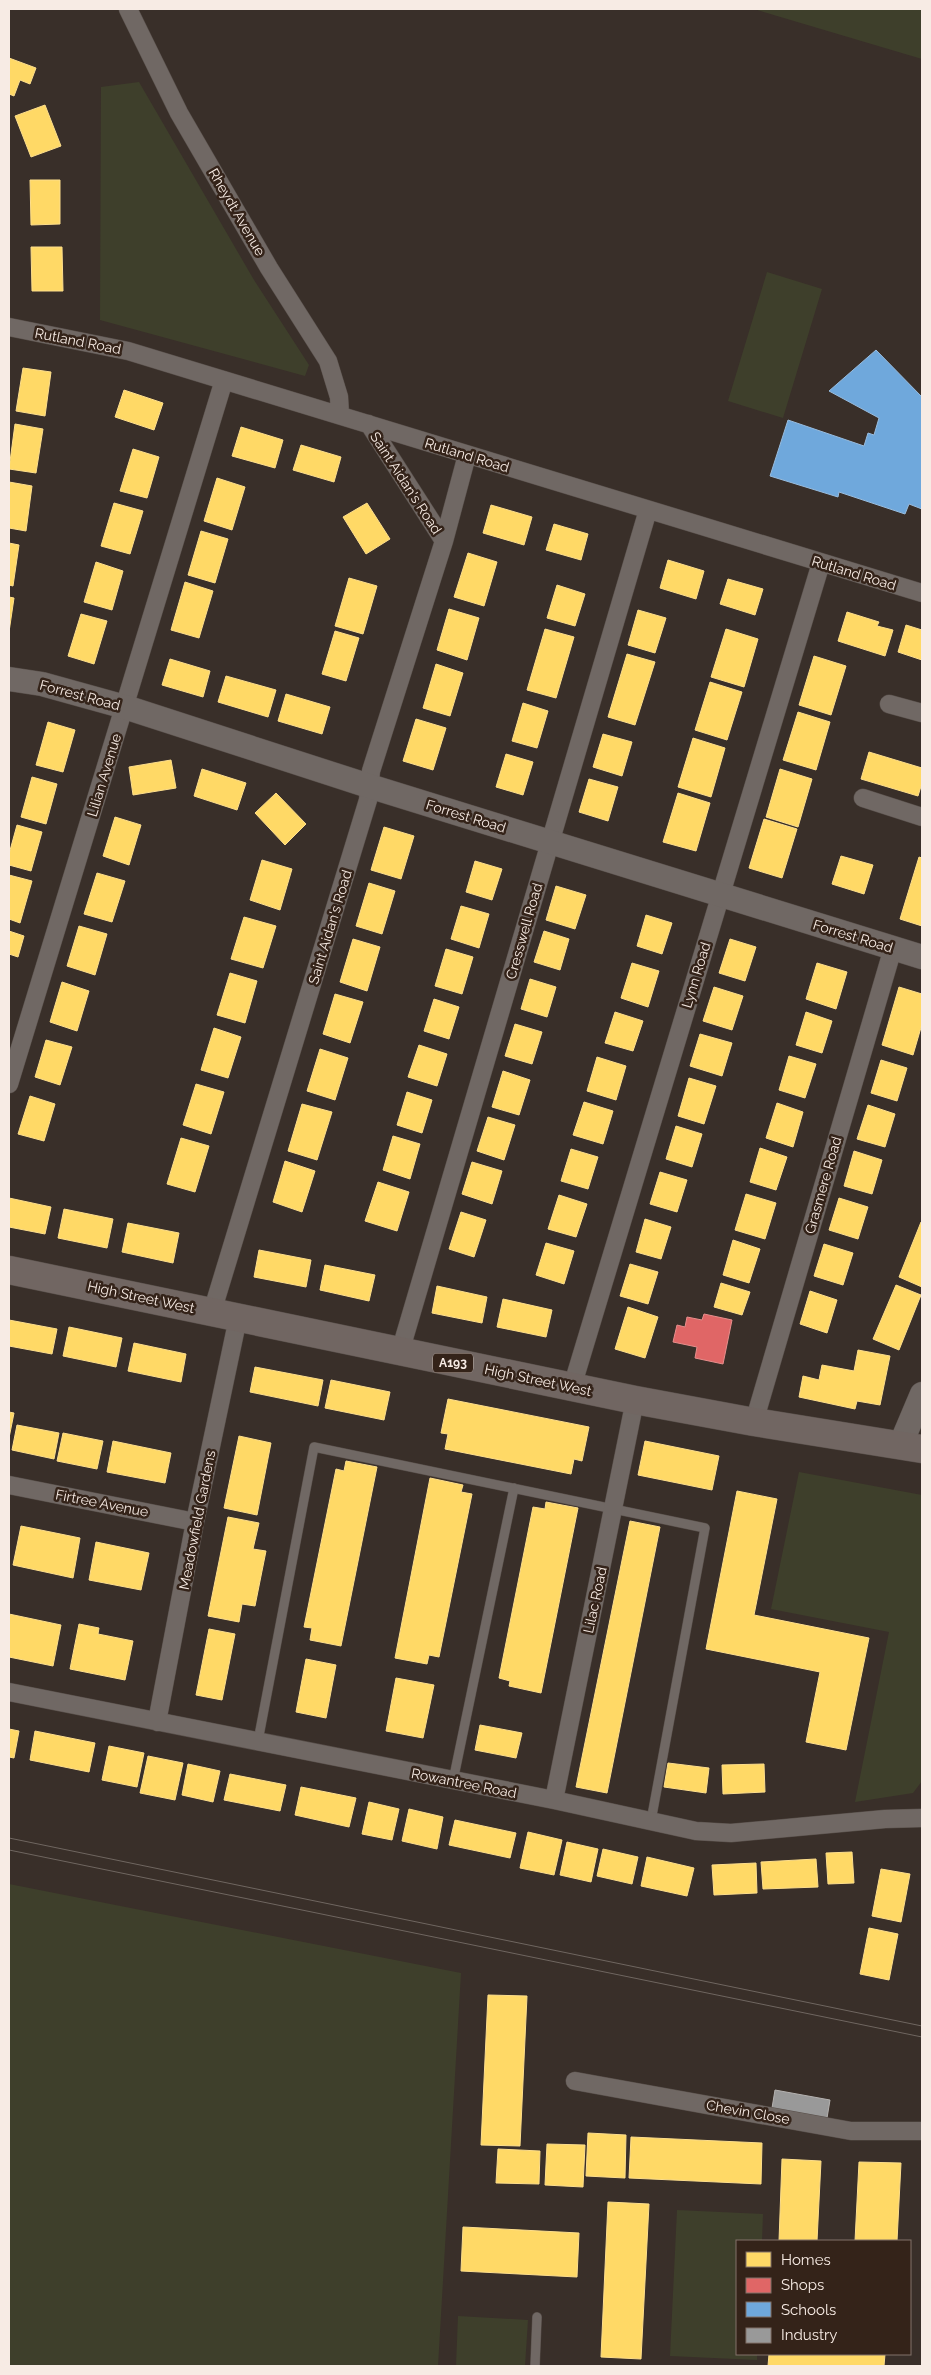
<svg xmlns="http://www.w3.org/2000/svg" width="931" height="2375" font-family="Raleway,sans-serif">
<rect width="100%" height="100%" fill="#392f29"/>
<!-- green -->
<path fill="#3e3f2b" d="M754,9H922V59Z
M139,82L254,280L309,365L305,376L100,320L101,87Z
M767,272L822,289L783,418L728,401Z
M799,1472L922,1495V1781L913,1793L855,1802L889,1632L771,1609Z
M9,1884L461,1973L438,2366H9Z
M677,2210L763,2214L762,2241H737V2354H757V2360L670,2356Z
M458,2316L528,2320L525,2366H456Z"/>
<!-- homes -->
<path fill="#ffd966" stroke="#fdde8c" d="M9,58L36,68L30,84L20,80L14,96L9,94Z
M45,105L61,146L31,157L15,116Z
M30,180H60V224L31,225Z
M31,247H62L63,291H32Z
M23,368L51,372L45,416L16,411Z
M124,390L163,403L154,430L115,417Z
M15,424L43,429L36,473L9,469Z
M241,427L283,440L275,468L232,456Z
M301,445L341,457L334,482L293,470Z
M133,449L159,457L147,498L120,491Z
M217,478L245,487L232,530L204,521Z
M9,482L32,486L26,531L9,528Z
M114,503L143,511L130,554L101,546Z
M367,503L390,539L366,554L343,517Z
M491,505L532,517L524,545L483,533Z
M554,524L588,534L581,560L546,550Z
M201,531L228,539L215,583L188,575Z
M9,543L19,545L13,586L9,585Z
M468,553L497,562L484,606L454,597Z
M668,560L704,571L696,599L660,588Z
M96,562L123,571L112,610L84,602Z
M349,578L377,586L363,634L335,626Z
M728,579L763,589L755,615L720,604Z
M185,582L213,591L199,638L171,630Z
M557,585L585,594L575,626L547,618Z
M9,597L14,598L9,632Z
M449,609L479,618L467,660L437,650Z
M638,610L666,618L655,653L628,645Z
M847,612L879,622L877,626L893,630L885,656L838,641Z
M81,614L107,621L94,664L68,656Z
M906,625L922,630V660L898,652Z
M545,629L574,637L556,698L527,690Z
M726,629L758,639L744,687L711,677Z
M335,631L359,638L346,681L322,674Z
M627,654L655,662L635,725L608,717Z
M814,656L846,666L831,715L799,705Z
M170,659L210,671L203,697L162,685Z
M436,664L463,673L450,716L423,708Z
M226,676L276,690L268,717L218,702Z
M710,682L742,692L727,740L695,730Z
M286,694L330,707L322,734L278,721Z
M523,703L548,711L537,748L512,741Z
M798,712L830,722L816,770L783,760Z
M416,719L446,728L433,770L403,761Z
M48,722L75,730L63,772L36,765Z
M603,734L632,742L622,776L593,767Z
M693,738L725,748L711,797L678,787Z
M869,752L922,768V783L918,796L861,779Z
M506,754L533,762L523,795L496,787Z
M171,760L176,788L133,795L129,767Z
M202,769L246,783L237,810L194,796Z
M780,769L812,779L798,827L766,817Z
M32,777L57,784L46,824L21,817Z
M589,779L618,787L608,821L579,812Z
M276,793L306,824L285,845L255,813Z
M678,793L710,803L696,851L663,842Z
M115,817L141,825L129,865L103,856Z
M764,819L797,829L782,878L749,868Z
M17,825L42,832L31,871L9,865V854Z
M384,827L414,836L401,879L371,870Z
M841,856L873,865L864,894L832,884Z
M919,857L922,858V926L900,919Z
M262,860L292,869L280,910L250,900Z
M475,861L502,869L492,900L466,892Z
M97,873L125,881L112,922L84,914Z
M9,875L32,881L20,923L9,919Z
M369,883L395,891L382,934L356,926Z
M556,886L586,895L575,929L546,920Z
M461,906L489,914L479,948L451,939Z
M646,915L672,923L662,954L637,946Z
M244,917L276,926L263,968L231,959Z
M79,926L107,934L95,975L67,966Z
M9,931L24,936L18,957L9,954Z
M544,931L569,939L560,970L534,962Z
M353,939L380,947L367,991L340,982Z
M730,939L756,947L745,981L719,973Z
M446,949L473,957L462,994L435,986Z
M632,963L659,971L648,1007L621,998Z
M817,963L847,972L836,1009L806,999Z
M230,973L257,981L245,1023L217,1015Z
M530,979L556,987L547,1017L521,1009Z
M62,982L89,991L77,1031L50,1022Z
M714,987L743,996L732,1030L703,1021Z
M899,987L922,994V1024L913,1055L882,1045Z
M335,994L363,1002L350,1043L323,1034Z
M434,999L459,1007L449,1039L424,1031Z
M615,1012L643,1021L633,1051L605,1043Z
M806,1012L832,1021L822,1053L796,1045Z
M515,1024L542,1032L532,1064L505,1056Z
M214,1028L241,1037L228,1078L201,1070Z
M700,1034L732,1043L722,1076L690,1066Z
M46,1040L72,1047L60,1085L35,1077Z
M419,1045L447,1054L437,1086L408,1077Z
M320,1049L348,1058L335,1100L307,1091Z
M789,1056L816,1064L805,1098L779,1090Z
M597,1057L626,1066L616,1100L587,1091Z
M881,1060L907,1068L897,1101L871,1093Z
M503,1071L530,1080L519,1115L492,1107Z
M689,1078L716,1086L704,1124L678,1116Z
M196,1084L224,1092L211,1134L183,1125Z
M407,1092L432,1100L422,1133L397,1125Z
M30,1096L55,1104L44,1141L18,1134Z
M584,1102L613,1111L603,1144L573,1135Z
M777,1103L803,1112L793,1147L766,1138Z
M302,1104L332,1112L317,1160L288,1151Z
M868,1105L895,1114L885,1147L857,1139Z
M488,1117L515,1125L504,1160L477,1151Z
M676,1126L702,1134L692,1167L666,1159Z
M393,1136L420,1144L410,1179L383,1170Z
M181,1138L209,1146L195,1192L167,1184Z
M760,1148L787,1157L776,1190L750,1182Z
M571,1149L598,1157L588,1189L561,1181Z
M854,1151L882,1160L872,1194L844,1186Z
M285,1161L315,1171L302,1212L273,1202Z
M472,1162L502,1171L492,1204L462,1194Z
M660,1172L687,1180L677,1212L650,1204Z
M378,1182L409,1192L397,1231L365,1221Z
M746,1194L776,1203L765,1239L735,1230Z
M559,1195L587,1204L576,1237L548,1229Z
M9,1198L51,1207L45,1234L9,1227Z
M839,1198L868,1207L858,1239L829,1230Z
M64,1209L113,1219L107,1248L58,1238Z
M461,1212L486,1220L474,1257L449,1249Z
M645,1219L671,1227L661,1259L636,1252Z
M921,1222H922V1287L899,1277Z
M128,1223L179,1233L173,1263L122,1252Z
M733,1240L760,1249L749,1283L723,1275Z
M546,1243L574,1251L564,1284L536,1275Z
M824,1244L853,1253L843,1285L814,1276Z
M259,1250L311,1260L306,1287L254,1277Z
M630,1264L658,1272L648,1304L620,1296Z
M325,1265L375,1275L369,1301L320,1290Z
M721,1283L750,1292L742,1315L714,1307Z
M896,1285L921,1295L899,1350L873,1339Z
M437,1286L487,1297L482,1323L432,1313Z
M810,1291L837,1300L827,1333L800,1324Z
M503,1299L552,1310L546,1337L497,1327Z
M628,1307L658,1317L645,1358L615,1349Z
M9,1320L57,1329L52,1354L9,1346Z
M69,1327L122,1338L116,1367L63,1356Z
M134,1343L186,1354L181,1382L128,1371Z
M858,1350L890,1356L880,1405L857,1401L855,1409L799,1397L803,1376L819,1380L822,1365L854,1371Z
M255,1367L323,1380L318,1406L250,1392Z
M331,1380L390,1392L384,1420L325,1408Z
M448,1399L589,1427L582,1461L574,1459L571,1474L445,1449L448,1434L441,1433Z
M9,1412L14,1413L9,1438Z
M17,1425L59,1433L54,1459L12,1450Z
M63,1433L103,1441L97,1469L57,1461Z
M239,1436L271,1443L257,1515L224,1508Z
M113,1441L171,1453L165,1483L107,1472Z
M645,1441L719,1456L712,1490L638,1475Z
M346,1461L377,1467L341,1646L310,1640L312,1628L304,1627L336,1469L344,1471Z
M430,1478L463,1485L461,1492L472,1494L439,1657L429,1655L427,1664L395,1658Z
M737,1491L777,1499L754,1615L869,1638L846,1750L806,1742L820,1672L706,1649Z
M546,1502L578,1508L541,1693L509,1686L510,1681L499,1678L533,1507L545,1509Z
M228,1517L259,1523L253,1549L266,1551L255,1606L242,1604L239,1622L208,1616Z
M630,1521L660,1527L607,1793L576,1787Z
M21,1526L80,1538L73,1578L13,1565Z
M96,1542L149,1553L141,1590L89,1580Z
M9,1614L61,1625L53,1666L9,1657Z
M79,1624L99,1628L98,1634L133,1641L125,1680L70,1669Z
M209,1629L235,1634L222,1700L196,1695Z
M306,1659L336,1665L326,1718L296,1712Z
M396,1678L434,1685L423,1738L386,1731Z
M480,1725L522,1733L516,1758L475,1750Z
M9,1729L19,1731L14,1758L9,1757Z
M35,1731L95,1743L89,1772L30,1760Z
M109,1746L144,1753L137,1787L102,1780Z
M148,1756L183,1763L175,1800L140,1793Z
M668,1763L709,1768L706,1793L664,1787Z
M188,1764L220,1771L213,1802L182,1795Z
M764,1764L765,1792L723,1794L722,1765Z
M230,1774L286,1785L280,1811L224,1800Z
M301,1787L356,1798L349,1827L295,1815Z
M369,1802L399,1809L392,1840L362,1834Z
M409,1809L443,1817L437,1849L402,1841Z
M455,1820L516,1833L510,1858L449,1845Z
M528,1832L562,1840L554,1875L520,1868Z
M567,1842L598,1849L591,1882L560,1875Z
M603,1849L638,1857L632,1884L597,1876Z
M852,1852L854,1883L828,1884L826,1853Z
M647,1857L694,1868L687,1896L641,1886Z
M816,1859L818,1887L763,1889L761,1862Z
M756,1863L757,1893L714,1895L712,1865Z
M881,1869L910,1874L901,1922L872,1916Z
M869,1928L898,1934L889,1980L860,1974Z
M488,1995L527,1996L520,2146L481,2145Z
M588,2133L626,2135L625,2178L586,2176Z
M631,2137L762,2143L761,2184L629,2178Z
M547,2144L585,2145L583,2187L545,2185Z
M498,2149L540,2151L539,2184L496,2183Z
M782,2159L821,2161L817,2241H779Z
M859,2162L901,2163L897,2241H855Z
M608,2202L649,2204L641,2359L601,2357Z
M463,2227L579,2233L577,2277L461,2271Z
M769,2354H885L884,2366H768Z"/>
<!-- shops -->
<path fill="#e06666" stroke="#e78e8c" d="M704,1314L732,1320L723,1364L695,1358L697,1347L673,1342L677,1325L685,1327L687,1317L702,1320Z"/>
<!-- schools -->
<path fill="#6fa8dc" stroke="#98bcde" d="M876,350L922,397V509L909,504L905,514L839,492L838,497L770,476L788,420L864,446L868,433L874,435L879,418L829,391Z"/>
<!-- industry -->
<path fill="#999" stroke="#b5b2b0" d="M775,2090L830,2100L827,2118L772,2108Z"/>
<g fill="none" stroke-linecap="round" stroke-linejoin="round">
<!-- lane casing -->
<g stroke="#574e49" stroke-width="10">
<path id="lane" d="M258,1741L314,1447L705,1528L651,1821
M453,1781L514,1488
M535,2366L537,2317"/>
</g>
<!-- street casing -->
<g stroke="#574e49" stroke-width="19">
<path id="street" d="M128,9L179,113L269,268L328,361L339,397L340,415
M9,327L128,351L922,593
M369,424L444,541
M889,704L922,713
M863,798L922,817
M9,1084L224,380
M212,1312L368,800L371,771L444,541L467,455
M400,1352L648,510
M572,1387L821,563
M754,1422L893,948
M9,1485L195,1522
M9,1692L554,1800L696,1831L731,1833L885,1819L922,1818
M157,1722L195,1522L238,1318
M554,1800L635,1400
M575,2081L851,2131H922"/>
</g>
<!-- secondary casing -->
<g stroke="#574e49" stroke-width="25">
<path id="secondary" d="M9,679L42,684L125,707L369,786L922,957
M900,1446L922,1394"/>
</g>
<!-- primary casing -->
<g stroke="#574e49" stroke-width="29">
<path id="primary" d="M9,1270L635,1400L754,1422L922,1449"/>
</g>
<!-- lane -->
<use href="#lane" stroke="#706864" stroke-width="9"/>
<!-- street -->
<use href="#street" stroke="#706864" stroke-width="18"/>
<!-- secondary -->
<use href="#secondary" stroke="#706864" stroke-width="24"/>
<!-- primary -->
<use href="#primary" stroke="#716662" stroke-width="28"/>
<!-- tram -->
<path stroke="#6f6660" stroke-width="1" d="M9,1838L922,2026
M9,1850L922,2037"/>
</g>
<g text-anchor="middle" stroke-width="5" stroke-linejoin="round" paint-order="stroke">
<!-- shield labels -->
<rect fill="#342319" stroke="#bcafa7" stroke-width="1" x="433" y="1353.5" width="40" height="19" rx="4"/>
<g font-size="12" font-weight="bold" fill="#f7ebe4">
<text x="453" y="1367">A193</text>
</g>
<!-- street labels -->
<g font-size="14" fill="#f7ebe4" stroke="#342319">
<text transform="translate(237 212) rotate(60)" y="5">Rheydt Avenue</text>
<text transform="translate(78 341) rotate(11)" y="5">Rutland Road</text>
<text transform="translate(467 455) rotate(17)" y="5">Rutland Road</text>
<text transform="translate(406 483) rotate(57)" y="5">Saint Aidan's Road</text>
<text transform="translate(854 573) rotate(17)" y="5">Rutland Road</text>
<text transform="translate(80 695) rotate(15)" y="5">Forrest Road</text>
<text transform="translate(104 775) rotate(-73)" y="5">Lilian Avenue</text>
<text transform="translate(466 816) rotate(17)" y="5">Forrest Road</text>
<text transform="translate(330 927) rotate(-73)" y="5">Saint Aidan's Road</text>
<text transform="translate(524 931) rotate(-74)" y="5">Cresswell Road</text>
<text transform="translate(853 936) rotate(17)" y="5">Forrest Road</text>
<text transform="translate(696 975) rotate(-73)" y="5">Lynn Road</text>
<text transform="translate(823 1185) rotate(-74)" y="5">Grasmere Road</text>
<text transform="translate(141 1297) rotate(12)" y="5">High Street West</text>
<text transform="translate(538 1380) rotate(12)" y="5">High Street West</text>
<text transform="translate(102 1503) rotate(11)" y="5">Firtree Avenue</text>
<text transform="translate(197 1520) rotate(-79)" y="5">Meadowfield Gardens</text>
<text transform="translate(595 1600) rotate(-78)" y="5">Lilac Road</text>
<text transform="translate(464 1783) rotate(11)" y="5">Rowantree Road</text>
<text transform="translate(748 2112) rotate(10)" y="5">Chevin Close</text>
</g>
</g>
<!-- border -->
<rect width="931" height="2375" fill="none" stroke="#f7ebe4" stroke-width="20"/>
<!-- legend -->
<rect x="736" y="2240" width="175" height="115" fill="#342319" stroke="#82736a"/>
<rect x="746" y="2252" width="25" height="15" fill="#ffd966" stroke="#82736a"/>
<text x="781" y="2265" font-size="15" fill="#f7ebe4">Homes</text>
<rect x="746" y="2278" width="25" height="15" fill="#e06666" stroke="#82736a"/>
<text x="781" y="2290" font-size="15" fill="#f7ebe4">Shops</text>
<rect x="746" y="2302" width="25" height="15" fill="#6fa8dc" stroke="#82736a"/>
<text x="781" y="2315" font-size="15" fill="#f7ebe4">Schools</text>
<rect x="746" y="2328" width="25" height="15" fill="#999999" stroke="#82736a"/>
<text x="781" y="2340" font-size="15" fill="#f7ebe4">Industry</text>
</svg>
